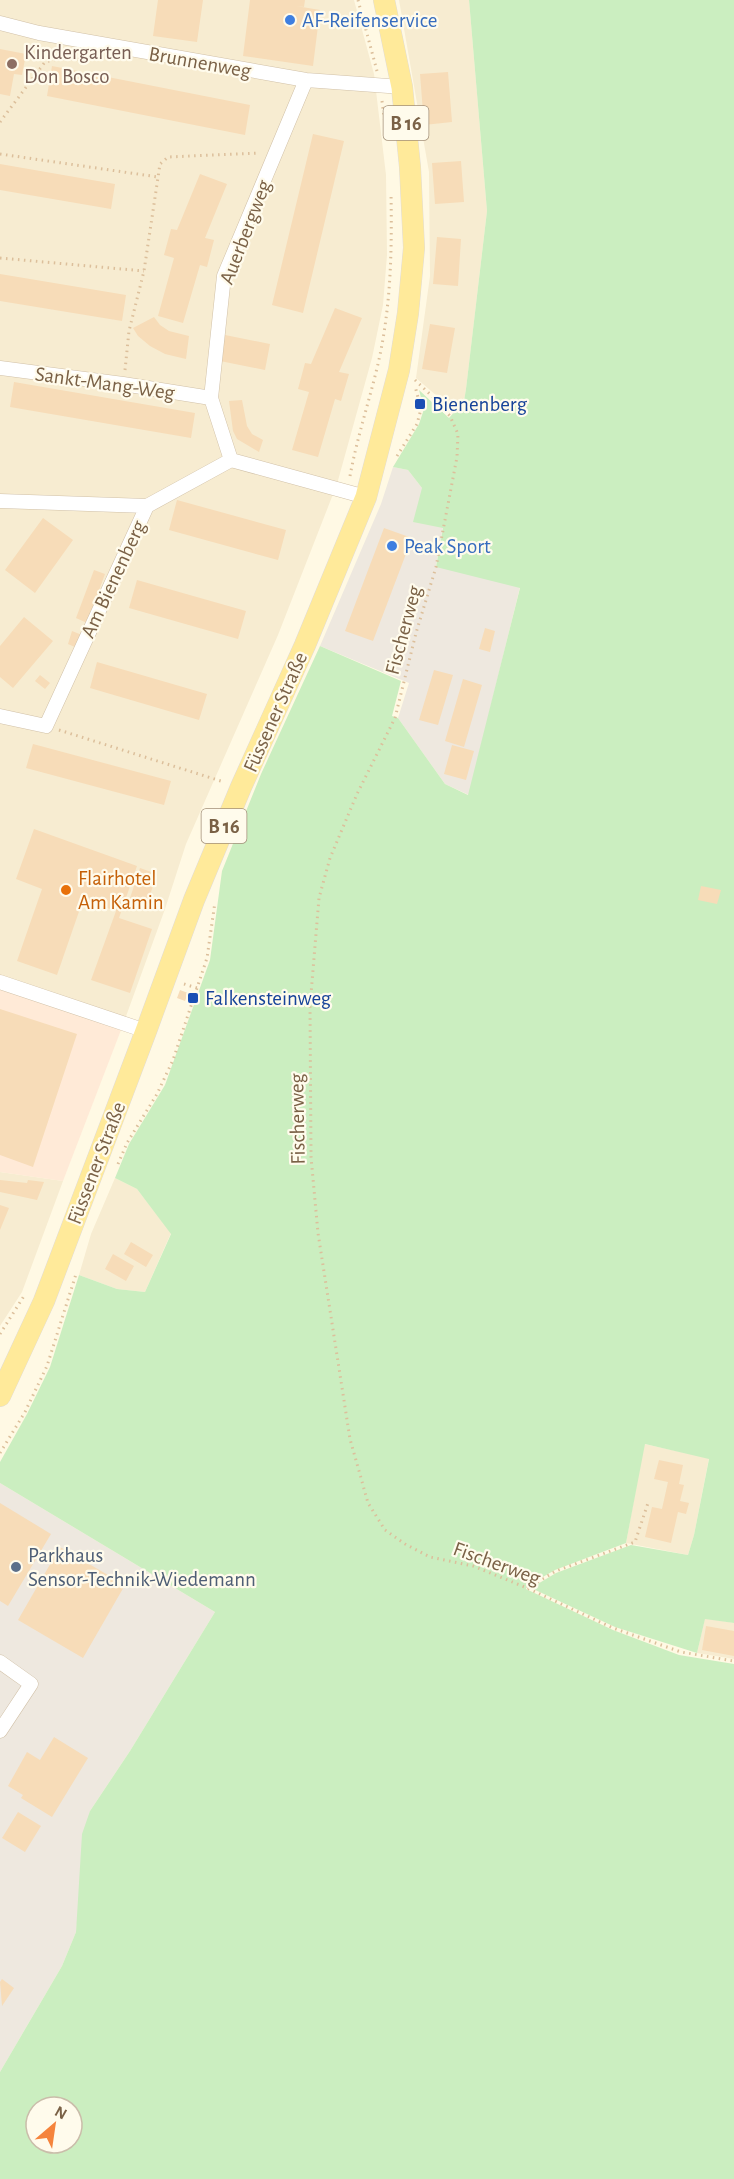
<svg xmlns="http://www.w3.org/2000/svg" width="734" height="2179" font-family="'Alegreya Sans',sans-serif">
<rect width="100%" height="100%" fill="#fff9e4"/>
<!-- residential -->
<path fill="#f7ecd1" d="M0,0H354L374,74L386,175L387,255L383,305L372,358L337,484L278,635L186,844L165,909L121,1030L0,989Z
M399,0H469L487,211L466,389L464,401L453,414L437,396L416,378L430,276L429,172Z
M0,1172L63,1181L22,1292L0,1326Z
M115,1178L137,1189L171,1233L145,1292L117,1289L79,1275L91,1234Z
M644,1444L709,1458L694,1535L688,1555L626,1543Z
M705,1618L734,1623V1659L697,1653Z"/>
<!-- commercial -->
<path fill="#ffead7" d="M0,989L121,1030L63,1181L0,1172Z"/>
<!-- industrial -->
<path fill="#eee8df" d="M393,467L408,470L422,488L443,527L436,566L520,587L469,795L445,784L398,718L409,683L320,646L381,504Z
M0,1483L215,1612L130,1751L90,1811L76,1932L62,1966L0,2072Z"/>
<!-- green -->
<path fill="#cbeec0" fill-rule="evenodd" d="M469,0H734V1623L705,1619L697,1653L615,1627L531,1588L556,1573L631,1545L688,1555L694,1535L709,1459L645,1444L626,1543L555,1570L527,1586L526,1589L613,1630L679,1655L734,1664V2179H0V2072L62,1966L76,1932L82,1834L90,1811L130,1751L215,1612L0,1483V1462L27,1414L50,1367L79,1275L117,1289L145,1292L171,1234L137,1189L115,1178L129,1144L165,1085L210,960L222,871L261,774L320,646L401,681L392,716L398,718L445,784L468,795L520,588L436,567L443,528L413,522L422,488L408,470L393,467L419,424L424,409L419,390L449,418L464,401L466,389L487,211ZM36,2107H72V2143H36Z"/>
<!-- building -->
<path fill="#f7dcb8" d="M158,0H203L197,42L153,36Z
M250,0H305L304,7L296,6L320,10L313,66L243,56Z
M0,49L26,54L22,75L14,74L10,96L0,94Z
M52,66L250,105L245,135L47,96Z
M448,72L452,122L424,125L420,74Z
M313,134L344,141L303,313L272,305Z
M461,161L464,202L435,204L432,163Z
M0,164L115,184L111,209L0,190Z
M200,174L227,184L205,238L214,240L207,267L200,265L183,323L158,316L174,258L164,255L171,229L177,230Z
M437,237L461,239L458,286L433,284Z
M0,274L126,295L122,321L0,301Z
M335,308L362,318L339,372L349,374L341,401L335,399L318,457L292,450L309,392L298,389L305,363L311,364Z
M154,317L160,325L169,331L189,336L186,359L165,354L150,346L138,336L133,328Z
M430,324L455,328L447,373L422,369Z
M225,335L270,344L265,370L220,361Z
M14,382L195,413L191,438L10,407Z
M242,400L247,426L252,434L263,440L259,452L237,439L233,431L229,401Z
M177,500L286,530L278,560L169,530Z
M43,518L73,540L35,593L5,570Z
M384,528L412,538L373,641L345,631Z
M94,570L105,574L87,623L76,618Z
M137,580L246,611L238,639L129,608Z
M24,617L53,641L13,688L0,677V646Z
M485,628L495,631L490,652L479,649Z
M72,631L82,635L77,648L68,644Z
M97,662L207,694L199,720L90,688Z
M434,670L453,675L438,725L419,720Z
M40,675L50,683L45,689L35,681Z
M463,679L482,685L464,747L445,741Z
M33,744L171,781L164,805L26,768Z
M452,745L474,751L466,780L444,774Z
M34,829L137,866L119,918L152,929L130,993L91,980L116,911L83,900L57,975L17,961L42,889L16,879Z
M140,868L157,874L146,907L129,901Z
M701,886L721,890L717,904L698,900Z
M180,990L188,993L185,1001L177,998Z
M0,1009L77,1034L33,1167L0,1155Z
M0,1180L27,1183L28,1180L44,1182L37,1200L0,1192Z
M0,1205L9,1208L0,1230Z
M131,1242L153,1255L146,1267L124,1254Z
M113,1254L134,1266L126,1281L105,1269Z
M659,1460L683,1465L679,1484L684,1485L680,1501L689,1503L686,1514L678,1512L671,1543L645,1537L652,1507L662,1509L668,1482L654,1479Z
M0,1503L51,1534L8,1606L0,1601Z
M60,1547L125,1585L83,1658L18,1620Z
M706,1626L734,1631V1656L702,1650Z
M54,1737L88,1758L52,1817L21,1798L23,1795L8,1786L27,1752L40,1760Z
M18,1812L41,1826L25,1852L2,1838Z
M2,1979L14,1988L2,2006L0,1982Z"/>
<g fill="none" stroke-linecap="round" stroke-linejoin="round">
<!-- street casing -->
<g stroke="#d1c1a8" stroke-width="15">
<path id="street" d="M0,23L39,33L306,80L402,87
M0,368L123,384L211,398
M231,460L211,398L224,276L306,80
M0,501L147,506
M0,716L46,726L147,506L231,460L366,497
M0,982L146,1031
M0,1662L31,1684L0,1731"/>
</g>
<!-- primary casing -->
<g stroke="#e2dcd6" stroke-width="22">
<path id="primary" d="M0,1396L44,1301L146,1031L194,900L241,787L305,645L366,497L399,370L408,313L414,248L410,167L402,87L384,0"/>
</g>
<!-- path -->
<path stroke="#dcbf9b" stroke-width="3" stroke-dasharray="1.5 4.5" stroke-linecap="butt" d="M358,0L377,71
M382,101L385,124
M0,122L45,62L60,58L88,60V56
M0,154L158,177
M0,258L144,271
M125,370L129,331L144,271L160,164L168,157L260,153
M415,380L434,398L450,416L458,434L457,457L436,567L416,633L395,718L357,794L330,858L319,898L310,1006L311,1157L318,1233L350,1439L368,1503L385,1530L405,1544L430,1557L473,1566L527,1588L613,1628L681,1652L734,1661
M397,456L417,424L421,409L415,386
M350,476C357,438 369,402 378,364C391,307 392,251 391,193
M59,730L224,782
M184,984L197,988
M118,1164L127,1143L157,1094L173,1060L207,958L215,902
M0,1334L24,1296
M0,1453L25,1412L47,1366L76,1274
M527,1588L556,1571L635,1542L649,1500"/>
<!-- street -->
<use href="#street" stroke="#fff" stroke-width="14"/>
<!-- primary -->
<use href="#primary" stroke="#ffea9a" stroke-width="21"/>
</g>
<!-- markers -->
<g fill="#3f7fe0" stroke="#fffbec" stroke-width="2">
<circle cx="290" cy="20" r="6"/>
<circle cx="392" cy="546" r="6"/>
</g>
<circle fill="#8d6e63" stroke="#fffbec" stroke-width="2" cx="12" cy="64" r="6"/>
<g fill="#1a4fb4" stroke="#fffbec" stroke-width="2">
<rect x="414" y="398" width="12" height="12" rx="3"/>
<rect x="187" y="992" width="12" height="12" rx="3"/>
</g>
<circle fill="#e8710a" stroke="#fffbec" stroke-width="2" cx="66" cy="890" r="6"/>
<circle fill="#5c6f8a" stroke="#fffbec" stroke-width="2" cx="16" cy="1567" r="6"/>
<g text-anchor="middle" stroke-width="4.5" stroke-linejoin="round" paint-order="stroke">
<!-- shield labels -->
<g fill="#fffbec" stroke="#a28f78" stroke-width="1.5">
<rect x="383.5" y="106" width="45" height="34" rx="4.5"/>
<rect x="201.5" y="809" width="45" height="34" rx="4.5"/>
</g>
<g font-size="20" font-weight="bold" fill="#7a6146">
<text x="406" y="130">B 16</text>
<text x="224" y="833">B 16</text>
</g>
<!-- shop labels -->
<g font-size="21" fill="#366cbe" stroke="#fffbec" text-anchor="start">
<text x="302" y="27">AF-Reifenservice</text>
<text x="404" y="553">Peak Sport</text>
</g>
<!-- education labels -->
<g font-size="21" fill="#785e54" stroke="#fffbec" text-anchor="start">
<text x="24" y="59">Kindergarten<tspan x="24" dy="24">Don Bosco</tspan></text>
</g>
<!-- street labels -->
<g font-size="21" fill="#7a6146" stroke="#fffbec">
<text transform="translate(200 62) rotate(10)" y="7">Brunnenweg</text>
<text transform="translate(245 232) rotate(-69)" y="7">Auerbergweg</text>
<text transform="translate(105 383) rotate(8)" y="7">Sankt-Mang-Weg</text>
<text transform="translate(113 579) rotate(-65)" y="7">Am Bienenberg</text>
<text transform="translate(403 630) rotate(-75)" y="7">Fischerweg</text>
<text transform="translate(275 712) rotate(-66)" y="7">Füssener Straße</text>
<text transform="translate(297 1119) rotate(-91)" y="7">Fischerweg</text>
<text transform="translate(96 1163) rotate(-69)" y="7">Füssener Straße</text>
<text transform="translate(497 1563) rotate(20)" y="7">Fischerweg</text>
</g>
<!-- transit labels -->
<g font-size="21" fill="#164399" stroke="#fffbec" text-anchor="start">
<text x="432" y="411">Bienenberg</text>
<text x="205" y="1005">Falkensteinweg</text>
</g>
<!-- food labels -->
<g font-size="21" fill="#c56008" stroke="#fffbec" text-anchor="start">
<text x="78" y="885">Flairhotel<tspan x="78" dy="24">Am Kamin</tspan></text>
</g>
<!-- service labels -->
<g font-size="21" fill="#4e5e75" stroke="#fffbec" text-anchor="start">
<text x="28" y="1562">Parkhaus<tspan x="28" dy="24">Sensor-Technik-Wiedemann</tspan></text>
</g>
</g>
<!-- north arrow -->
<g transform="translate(54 2125) rotate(29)"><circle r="28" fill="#fffbec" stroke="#cabdaa" stroke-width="1.5"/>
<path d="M0-4.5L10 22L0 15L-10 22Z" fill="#f5843c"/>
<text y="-9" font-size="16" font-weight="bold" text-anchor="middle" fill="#7a6146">N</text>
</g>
</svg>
